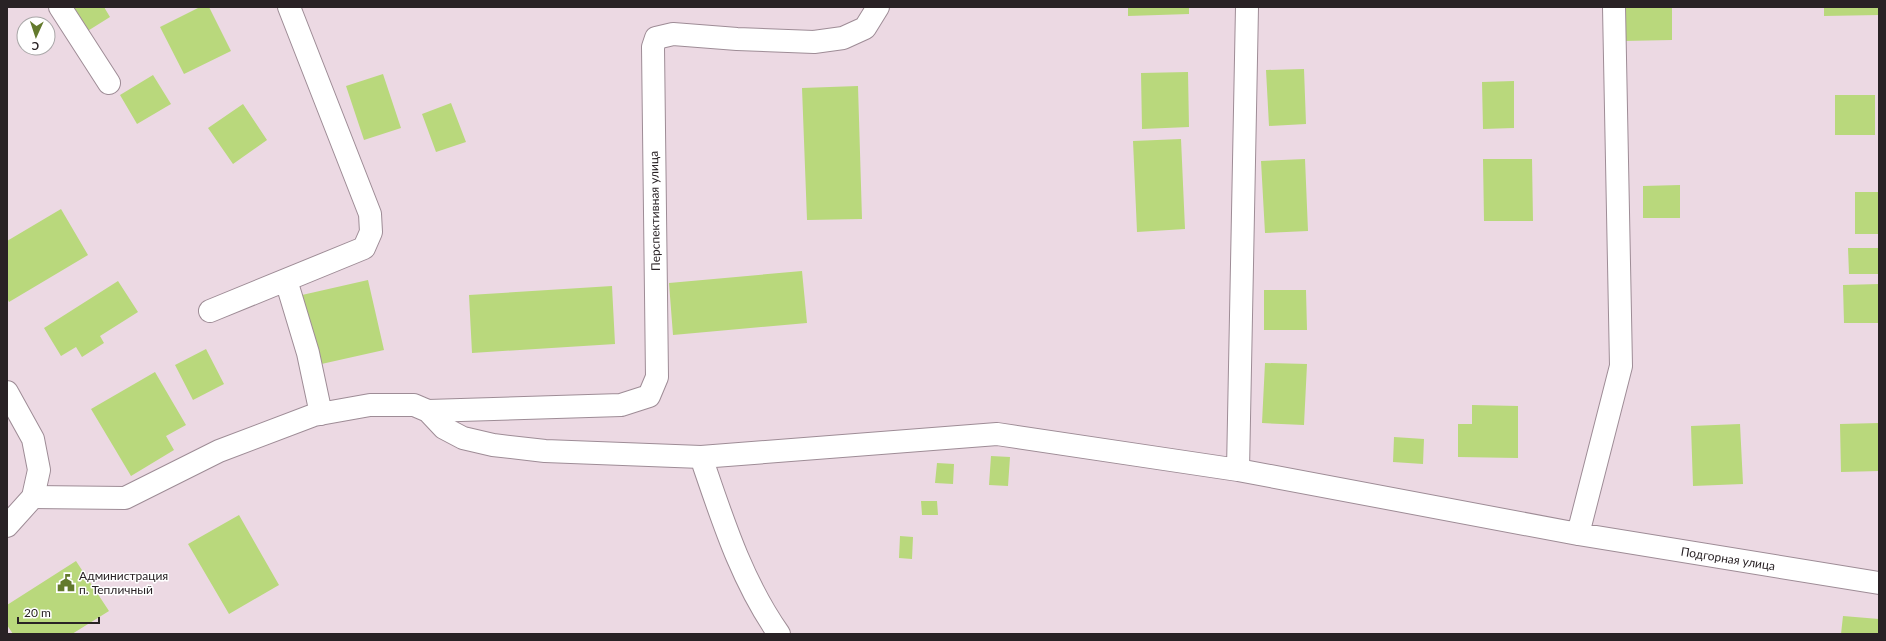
<svg xmlns="http://www.w3.org/2000/svg" width="1886" height="641" font-family="Lato,sans-serif">
<rect width="100%" height="100%" fill="#ecd9e3"/>
<!-- building -->
<path fill="#b9d87c" d="M71,7H104L110,17L86,32Z
M200,7H209L231,51L184,74L160,27Z
M1128,7H1189V14L1128,16Z
M1623,7H1672V40L1623,41Z
M1824,7H1879V15L1824,16Z
M1304,69L1306,124L1269,126L1266,70Z
M1188,72L1189,127L1142,129L1141,73Z
M383,74L401,128L364,140L346,86Z
M153,75L171,104L137,124L120,95Z
M1514,81V128L1483,129L1482,82Z
M858,86L862,219L807,220L802,88Z
M1835,95H1875V135H1835Z
M451,103L466,142L436,152L422,114Z
M243,104L267,140L233,164L208,128Z
M1181,139L1185,229L1137,232L1133,141Z
M1305,159L1308,231L1265,233L1261,161Z
M1483,159H1532L1533,221H1484Z
M1680,185V218H1643V186Z
M1855,192H1879V234H1855Z
M61,209L88,255L9,302L7,298V241Z
M1848,248H1879V274H1849Z
M802,271L807,323L673,335L669,283Z
M368,280L384,350L317,365L302,295Z
M118,281L138,312L100,336L104,343L82,357L76,347L61,356L44,328Z
M1879,284V323H1844L1843,285Z
M612,286L615,344L472,353L469,295Z
M1264,290H1306L1307,330H1264Z
M206,349L224,384L193,400L175,365Z
M1265,363L1307,364L1304,425L1262,423Z
M155,372L186,425L166,436L174,450L131,476L91,409Z
M1472,405L1518,406V458L1458,457V424H1472Z
M1879,423V471L1841,472L1840,424Z
M1740,424L1743,484L1693,486L1691,426Z
M1394,437L1424,439L1423,464L1393,462Z
M991,456L1010,457L1008,486L989,485Z
M937,463L954,464L953,484L935,483Z
M921,501H937L938,515H922Z
M239,515L279,585L229,614L188,544Z
M900,536L913,537L912,559L899,558Z
M76,561L109,611L72,634H13L7,625V605Z
M1843,616L1879,619V634H1841Z"/>
<g fill="none" stroke-linecap="round" stroke-linejoin="round">
<!-- street casing -->
<g stroke="#9e8c96" stroke-width="24">
<path id="street" d="M60,7L109,83
M286,280L308,353L321,414
M210,311L364,248L371,232L370,214L289,7
M428,411L621,405L649,396L657,377L653,47L656,38L673,34L737,39L814,42L843,38L865,28L878,7
M701,457L997,434L1238,470L1578,534L1879,583
M1238,470L1247,7
M33,497L125,498L219,451L314,415L370,405H414L428,411L444,428L463,438L493,445L545,451L701,457C722,518 741,580 779,634
M1578,534L1621,366L1614,7"/>
</g>
<!-- secondary casing -->
<g stroke="#9e8c96" stroke-width="24">
<path id="secondary" d="M7,392L33,439L39,470L33,497L7,526"/>
</g>
<!-- street -->
<use href="#street" stroke="#fff" stroke-width="22"/>
<!-- secondary -->
<use href="#secondary" stroke="#fff" stroke-width="22"/>
</g>
<!-- icons -->
<defs>
<g id="civic-bare" transform="scale(1.38)"><path d="M-.6-6.5H3V-4.5H.6V-3L4-1V1h2V6H-6V1h2V-1L-.6-3ZM-1.2 2.5V6h2.4V2.5Z" fill="#637a2c" stroke="#fff" stroke-width="2.5" paint-order="stroke"/></g>
</defs>
<g fill-rule="evenodd">
<use href="#civic-bare" x="66" y="583"/>
</g>
<g text-anchor="middle" stroke-width="3" stroke-linejoin="round" paint-order="stroke">
<!-- street labels -->
<g font-size="12" fill="#292225" stroke="#fff">
<text transform="translate(655 211) rotate(-91)" y="4">Перспективная улица</text>
<text transform="translate(1728 559) rotate(9)" y="4">Подгорная улица</text>
</g>
<!-- poi labels -->
<g font-size="12" fill="#292225" stroke="#fff" text-anchor="start">
<text x="79" y="580">Администрация<tspan x="79" dy="14">п. Тепличный</tspan></text>
</g>
</g>
<!-- border -->
<rect width="1886" height="641" fill="none" stroke="#292225" stroke-width="16"/>
<!-- north arrow -->
<g transform="translate(36 36) rotate(183)"><circle r="19" fill="#ffffff" stroke="#a9a7a8"/>
<path d="M0-3L7 15L0 10L-7 15Z" fill="#637a2c"/>
<text y="-6" font-size="11" font-weight="bold" text-anchor="middle" fill="#292225">С</text>
</g>
<!-- scale -->
<path d="M18 617v6h81v-6" fill="none" stroke="#292225" stroke-width="2"/>
<text x="24" y="617" font-size="12" fill="#292225" stroke="#ffffff" stroke-width="3" paint-order="stroke">20 m</text>
</svg>
